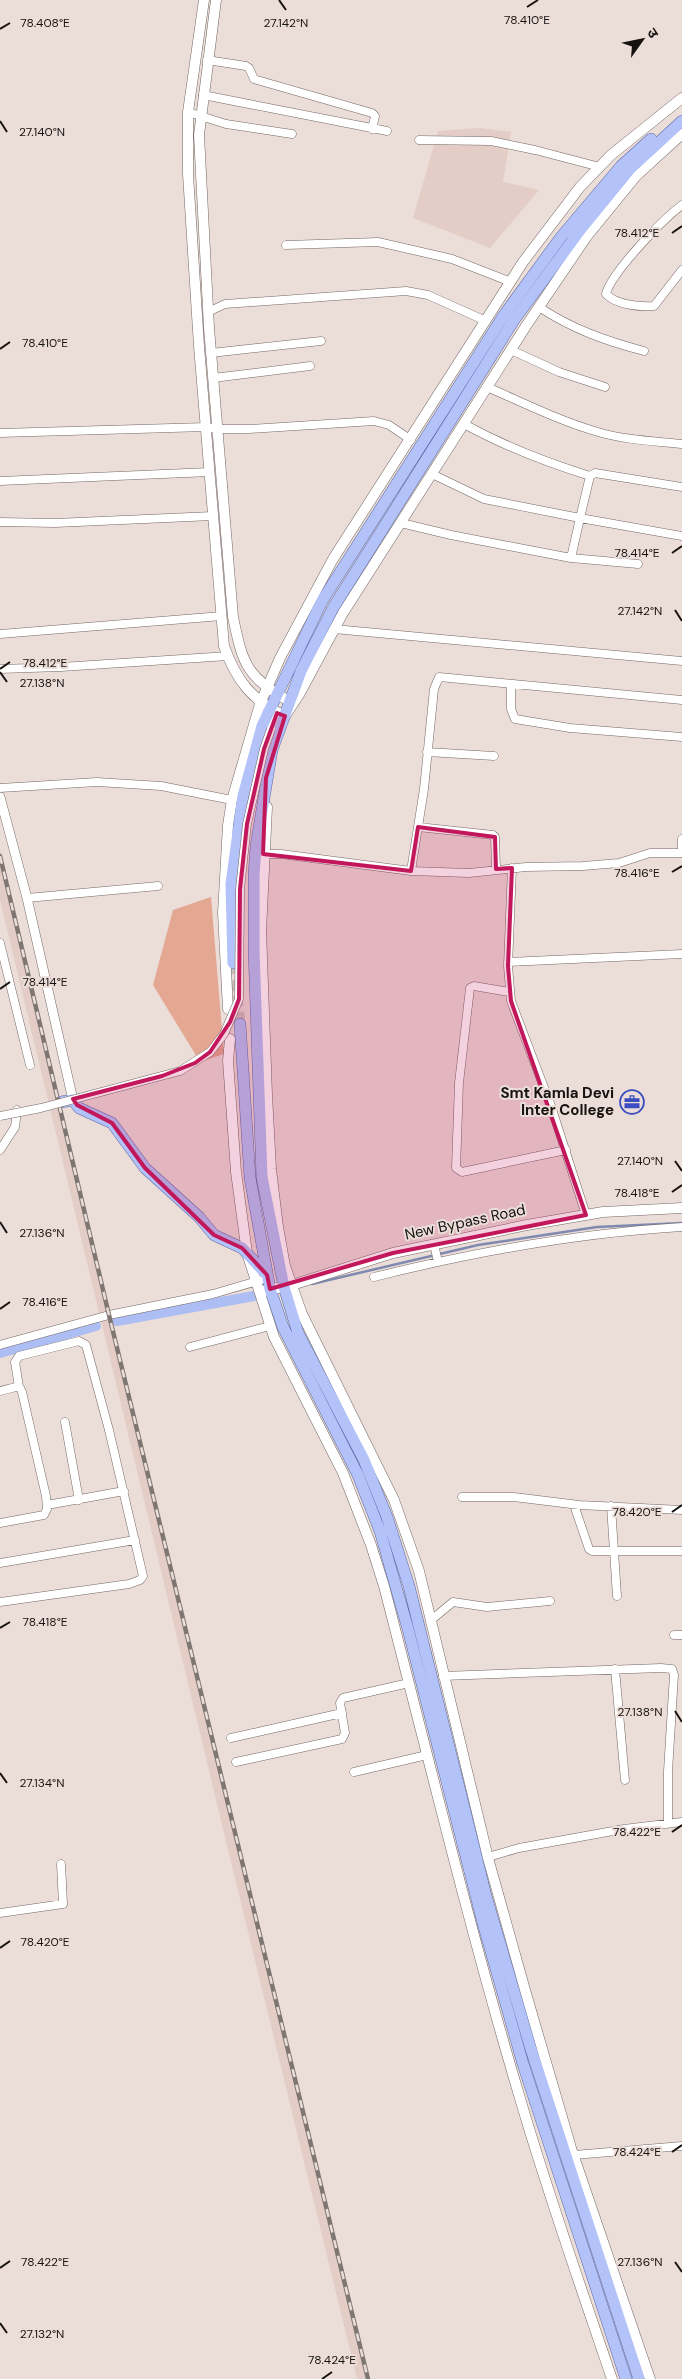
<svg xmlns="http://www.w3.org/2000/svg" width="682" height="2379" font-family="'DM Sans','Noto Sans Devanagari',sans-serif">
<rect width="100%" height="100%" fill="#ebddd8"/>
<!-- built -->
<path fill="#e3cdc6" d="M480,128L511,132L503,182L539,190L490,248L413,218L438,131Z
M0,849L53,1079L370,2379H357L223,1829L0,900Z"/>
<!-- green -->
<path fill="#e3a792" d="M211,897L224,1054L200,1062L153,985L173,910Z"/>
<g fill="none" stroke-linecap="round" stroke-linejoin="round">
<!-- stream -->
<path stroke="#808ab0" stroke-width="2.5" d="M312,1284L478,1245L597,1227L682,1223"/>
<!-- canal -->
<path stroke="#adbef5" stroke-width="10" d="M117,1321L254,1296
M0,1353L96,1326"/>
<!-- primary-tunnel -->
<path stroke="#cbbfba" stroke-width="11" stroke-dasharray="11 5.5" stroke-linecap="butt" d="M233,963L240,1024"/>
<!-- minor casing -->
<g stroke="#736763" stroke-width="9">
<path id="minor" d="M207,60L246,66L249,68L254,79L257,80L372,113L375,116L372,129
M203,95L387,131
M188,112L226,124L292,134
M419,140L491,141L535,150L600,167
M682,205C663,219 611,273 606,294C616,305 640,307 654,306L682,270
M286,245L378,242L452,259L511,282
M539,307C572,329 606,341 644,351
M208,312L225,304L406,291L428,295L486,321
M511,350L559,372L605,387
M211,353L321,341
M213,378L310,366
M487,387C524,403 560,421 598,432C625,440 654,441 682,444
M464,424C504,446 545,462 590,476L595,473L682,487
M0,433L206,427L217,429H249L374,421L389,425L411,440
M432,474L484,499L580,518L590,476
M0,481L210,472
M0,522L55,523L213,516
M401,523L451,535L571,558L580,518L682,536
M571,558L638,564
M334,629L682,661
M0,634L222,616
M0,669L61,667L228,656
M511,684V709L515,719L570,728L682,737
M271,729L277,713
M427,752L494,756
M0,788L97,782L161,786L232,800
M418,827L493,835L495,837L496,869
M682,853V839
M264,854H281L411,871L469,873L526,867L583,866L619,863L650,853H682
M512,868L508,966L511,1001L551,1106L586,1215
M411,871L424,789L434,689L439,677L682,700
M27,898L158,886
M0,943L30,1065
M508,962L682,954
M509,992L474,986L470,988L459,1083L456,1168L462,1172L566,1150
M0,1150L15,1127L17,1110
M434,1244L438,1262
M374,1277C474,1252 579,1233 682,1227
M0,1345L109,1315L213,1294L261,1280
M190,1347L270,1326
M0,1391L16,1387L20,1388L22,1392L46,1496L47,1509L44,1515L0,1523
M65,1422L79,1500
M462,1497H514L579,1505L682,1510
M47,1505L124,1491
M574,1505L589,1549L592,1551H682
M611,1506L617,1596
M0,1563L135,1540
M0,1602L129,1584L140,1580L143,1576L109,1430L86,1345L79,1341L19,1356L15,1362L19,1387
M430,1621L453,1602L487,1607L550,1601
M674,1635H682
M615,1669L625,1780
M443,1676L661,1668L672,1669L674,1675L668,1771V1823
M231,1738L342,1713
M236,1762L342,1739L345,1733L340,1703L343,1698L409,1683
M354,1772L427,1755
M488,1857L519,1848L624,1829L682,1822
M0,1913L63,1904L61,1864
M574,2155L682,2146"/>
</g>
<!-- tertiary casing -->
<g stroke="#736763" stroke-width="10">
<path id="tertiary" d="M0,797L27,898L73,1100"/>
</g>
<!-- secondary casing -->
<g stroke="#736763" stroke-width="11">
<path id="secondary" d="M204,0L188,112V174L199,346L224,646C236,680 252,701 285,716L300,693L343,613L526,326L587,236L636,176L682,134
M216,0L199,135L209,328L233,617C243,665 246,676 289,701
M267,807L261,931L267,1095L271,1169L278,1227L285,1266L302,1314L394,1500L419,1571L488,1858L525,1990L571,2148L650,2379
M228,1009L223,913L228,825L232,800L260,704L280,658L333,559L523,262L580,187L611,155L682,98
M230,1039L228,1061L236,1172L247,1253L274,1337L343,1473L371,1545L384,1586C428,1756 469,1927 519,2095C547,2191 580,2285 612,2379
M263,1291L292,1285L393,1253L527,1225L603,1212L682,1208"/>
</g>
<!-- primary casing -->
<g stroke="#5b6aa4" stroke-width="12">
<path id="primary" d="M233,963L231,884L243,796L262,726L322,601L504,315L561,237L621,166L651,139
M240,1024L250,1178L270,1289L283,1327L358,1475L380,1531L408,1629L483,1923L523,2064L626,2379
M61,1102L73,1100L79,1108L112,1123L145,1168L199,1217L214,1235L242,1248L266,1274
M639,2379L530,2046L486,1896L409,1586L387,1517L364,1460L298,1333L284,1287L262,1177L254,951V875L256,846L272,750L301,671L333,608L514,320L581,229L630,169L682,121"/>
</g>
<!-- minor -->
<use href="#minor" stroke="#fff" stroke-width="8"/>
<!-- tertiary -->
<use href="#tertiary" stroke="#fff" stroke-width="9"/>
<!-- secondary -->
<use href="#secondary" stroke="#fff" stroke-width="10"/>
<!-- primary -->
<use href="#primary" stroke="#b3c2f8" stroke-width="11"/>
<!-- rail casing -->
<g stroke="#7e7672" stroke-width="4.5">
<path id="rail" d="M0,856L109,1315L368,2379"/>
</g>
<!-- rail -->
<use href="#rail" stroke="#ebddd8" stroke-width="2.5" stroke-dasharray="8" stroke-linecap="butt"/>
<!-- minor-bridge casing -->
<g stroke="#736763" stroke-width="9" stroke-linecap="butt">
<path id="minor-bridge" d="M0,1116L41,1108L180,1071L210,1052L224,1034L239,999L240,889L247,824L264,749L271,729"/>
</g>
<!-- minor-bridge -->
<use href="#minor-bridge" stroke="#fff" stroke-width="8"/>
</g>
<!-- marked area -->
<path fill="#c2185b" fill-opacity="0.2" stroke="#c2185b" stroke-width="4" stroke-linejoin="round" d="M277,713L285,716L266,778L263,854L411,871L418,827L495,837L496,869L512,868L508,966L511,1001L586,1215L393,1253L270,1289L267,1275L242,1248L214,1235L145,1168L112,1123L77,1105L73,1099L162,1076L195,1063L210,1052L230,1022L239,999L240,889L247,824L264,749Z"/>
<!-- ticks -->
<path fill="none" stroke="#161210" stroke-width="2" d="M279,0L286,10M527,7L538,0M0,29L10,23M0,121L7,132M672,233L682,226M0,349L10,342M672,553L682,546M675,610L682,621M0,669L10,662M0,672L7,682M672,872L682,866M0,989L10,982M675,1161L682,1171M672,1192L682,1185M0,1222L7,1233M0,1309L10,1302M672,1512L682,1505M0,1628L10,1622M675,1711L682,1722M0,1773L7,1783M672,1832L682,1825M0,1948L10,1941M672,2152L682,2145M675,2262L682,2272M0,2268L10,2261M0,2323L7,2333M322,2379L332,2372"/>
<!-- icons -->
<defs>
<g id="office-ring" transform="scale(1.25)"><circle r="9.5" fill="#ebddd8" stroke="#3b4dc0" stroke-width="1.5"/><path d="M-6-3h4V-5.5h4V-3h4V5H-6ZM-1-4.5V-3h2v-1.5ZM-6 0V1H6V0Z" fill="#3b4dc0"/></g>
</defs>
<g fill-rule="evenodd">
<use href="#office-ring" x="632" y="1102"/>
</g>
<g text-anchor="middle" stroke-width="4" stroke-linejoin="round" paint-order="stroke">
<!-- poi labels -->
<g font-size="15" font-weight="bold" fill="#161210" stroke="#ebddd8" text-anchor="end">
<text x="614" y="1098">Smt Kamla Devi<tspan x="614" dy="17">Inter College</tspan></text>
</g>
<!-- street labels -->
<g font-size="15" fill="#161210" stroke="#ebddd8">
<text transform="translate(465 1222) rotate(-12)" y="5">New Bypass Road</text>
</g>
</g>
<g font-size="12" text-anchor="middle" fill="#161210" stroke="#ebddd8" stroke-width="4" stroke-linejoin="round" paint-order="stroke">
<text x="527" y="24">78.410°E</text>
<text x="45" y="27">78.408°E</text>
<text x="286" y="27">27.142°N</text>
<text x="42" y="136">27.140°N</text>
<text x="637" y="237">78.412°E</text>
<text x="45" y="347">78.410°E</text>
<text x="637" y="557">78.414°E</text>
<text x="640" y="615">27.142°N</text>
<text x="45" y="667">78.412°E</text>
<text x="42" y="687">27.138°N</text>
<text x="637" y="877">78.416°E</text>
<text x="45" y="986">78.414°E</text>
<text x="640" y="1165">27.140°N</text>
<text x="637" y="1197">78.418°E</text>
<text x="42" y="1237">27.136°N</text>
<text x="45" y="1306">78.416°E</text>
<text x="637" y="1516">78.420°E</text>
<text x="45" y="1626">78.418°E</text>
<text x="640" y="1716">27.138°N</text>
<text x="42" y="1787">27.134°N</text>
<text x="637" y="1836">78.422°E</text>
<text x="45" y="1946">78.420°E</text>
<text x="637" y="2156">78.424°E</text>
<text x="45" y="2266">78.422°E</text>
<text x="640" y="2266">27.136°N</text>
<text x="42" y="2338">27.132°N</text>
<text x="332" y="2364">78.424°E</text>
</g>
<!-- north arrow -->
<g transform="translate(642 40) rotate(57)" stroke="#ebddd8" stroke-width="4" paint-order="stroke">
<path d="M0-4L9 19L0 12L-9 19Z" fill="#161210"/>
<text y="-8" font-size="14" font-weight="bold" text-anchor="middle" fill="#161210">उ</text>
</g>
</svg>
